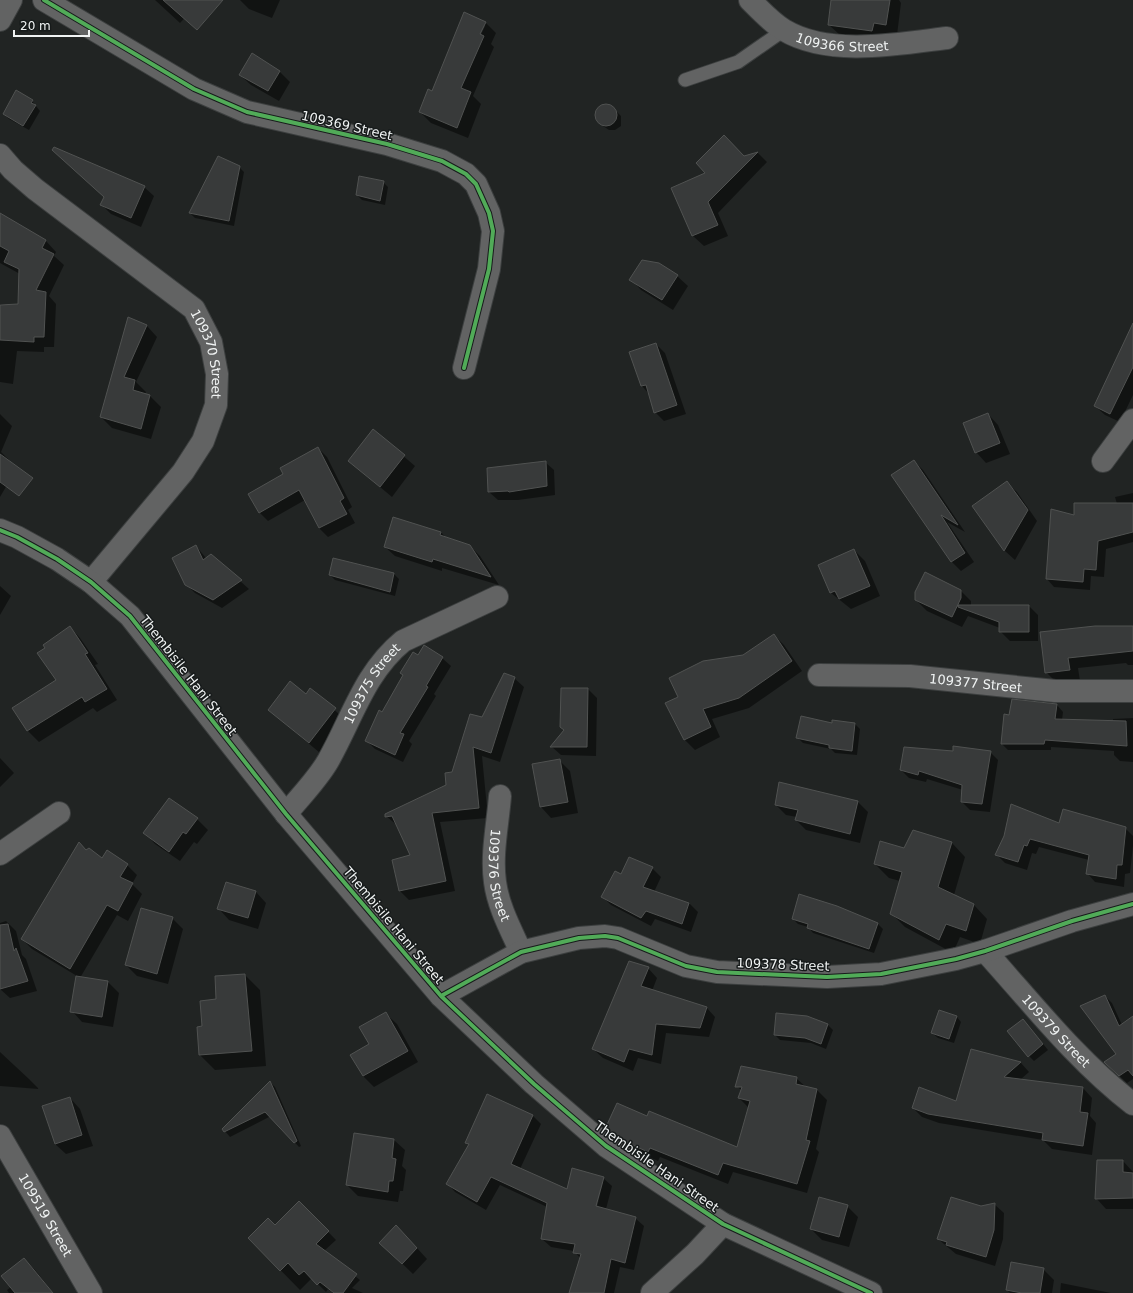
<svg xmlns="http://www.w3.org/2000/svg" width="1133" height="1293" font-family="'DejaVu Sans',sans-serif">
<rect width="100%" height="100%" fill="#212423"/>
<!-- shadow -->
<path fill="#0007" fill-rule="evenodd" d="M155,0H186L194,8L180,23Z
M240,0H280L272,18L249,9Z
M832,0H899L901,3L897,35L884,33L883,41L840,35L829,25Z
M485,22L496,33L491,44L494,47L473,96L481,104L468,138L431,123L420,112L433,92ZM482,26H485L479,39L477,38Z
M252,55L280,72L290,82L279,101L251,85L240,75Z
M32,101L40,111L29,130L9,119L4,114Z
M601,106H611L621,116V126L615,130H609L603,126L597,121L596,111Z
M757,152L767,162L718,213L728,236L704,246L693,236L673,188Z
M239,167L244,172L234,226L195,218L190,213Z
M383,182L388,187L385,205L362,200L357,195Z
M144,187L154,196L141,227L111,214L102,205Z
M0,214L46,241L56,252L54,256L64,265L49,296L56,304L54,347H44V352L17,351L13,384L0,382V304L19,305L20,274L0,263Z
M677,276L688,286L673,310L641,290L631,279Z
M147,326L157,337L136,382L146,392L145,395L150,396L161,407L151,439L112,428L101,417Z
M1133,336V395L1120,422L1105,415L1095,406Z
M656,344L665,353L686,414L664,421L655,412L649,394L642,386Z
M0,414L12,426L1,452L17,468L0,497Z
M988,414L998,425L1010,454L986,463L976,452Z
M374,431L415,466L392,497L349,461Z
M318,448L327,457L352,507L348,510L355,523L328,537L319,528L305,500L268,521L260,513L284,475Z
M914,461L923,470L965,532L947,522L974,562L961,571L952,562Z
M545,462L554,470L555,495L518,500H498L489,492Z
M1007,483L1017,492L1037,521L1015,560L1005,551L973,506Z
M1133,493V542L1106,549L1104,577L1091,576L1090,590L1054,587L1047,579L1075,516L1117,504L1115,497Z
M441,532L446,538L470,546L480,556L499,585L442,568V571L395,556L385,547Z
M196,546L206,558L211,555L249,589L222,608L195,593L186,584Z
M854,550L865,561L880,596L851,609L831,593L820,565Z
M394,574L399,579L395,596L335,580L330,575Z
M0,586L11,596L0,615Z
M960,590L971,601V606H1029L1038,615V641H1010L1000,631V628L968,616L962,627L927,611L916,600Z
M70,627L80,638L98,664L95,665L117,700L97,712L93,708L39,742L28,731L14,708L57,681L46,648Z
M1133,627V665H1128L1126,663L1078,668L1080,681L1057,683L1046,672L1042,633Z
M774,635L784,645L802,671L749,708L712,719L720,737L695,750L685,740L667,703L743,656Z
M419,657L442,658L451,666L434,694L436,696L409,741L412,744L403,762L375,749L366,740Z
M514,678L524,687L500,762L482,756L488,818L440,822L455,891L409,900L400,891L411,855L398,826L386,816L447,786L482,718Z
M310,689L346,720L320,753L269,710L306,695Z
M588,689L597,698L596,756L561,755L552,747L565,730Z
M1057,705L1063,712L1062,720L1113,722V719L1133,718V762L1120,761L1114,755V751L1051,747V750H1008L1002,744L1010,716Z
M833,724H855L860,729L857,755L835,753L831,749L803,743L798,738Z
M954,752H990L998,760L990,812L970,810L962,802L963,790L927,779L926,782L909,778L901,770Z
M0,758L14,773L0,787Z
M559,760L570,771L578,813L551,818L541,807Z
M858,802L868,812L860,843L806,830L796,820L797,817L786,815L776,805Z
M197,819L208,830L197,844L194,842L180,861L155,844L145,833Z
M1060,824L1125,828L1133,836V846L1130,873L1125,874L1124,887L1095,882L1087,873L1089,860L1039,847L1036,854L1032,853L1027,870L1005,863L997,855Z
M952,843L965,857L954,895L974,905L987,919L980,944L960,937L953,953L905,927L891,913L900,881L889,878L875,864Z
M86,851L102,859L127,865L137,875L132,884L142,894L128,921L117,915L80,978L108,982L119,993L113,1027L82,1022L72,1011L77,976L32,949L22,939Z
M652,868L661,877L654,892L689,903L698,912L691,932L655,919L651,926L611,905L602,896L621,876Z
M256,892L266,903L258,929L229,920L219,909Z
M172,918L183,929L168,984L137,976L126,965Z
M793,919L878,924L883,929L874,953L813,933L808,927L798,924Z
M6,921L16,931L22,955L26,959L37,991L10,998L0,989V923Z
M648,968L657,978L652,991L706,1007L715,1017L709,1037L666,1033L661,1064L638,1058L633,1071L603,1058L593,1049Z
M245,975L260,990L266,1066L215,1070L200,1055L198,1028L204,1027L217,1000L216,977Z
M1105,996L1112,1003L1122,1025L1133,1018V1079L1127,1083L1111,1068L1118,1054Z
M386,1014L397,1024L418,1062L374,1087L363,1076L352,1055L370,1044Z
M777,1014L828,1025L833,1030L826,1049L811,1043L780,1040L775,1035Z
M956,1016L961,1022L954,1043L938,1038L932,1033Z
M1028,1025L1048,1050L1034,1061L1029,1056Z
M971,1050L1021,1063L1029,1072L1020,1080L1083,1088L1092,1098L1090,1116L1096,1123L1092,1155L1052,1149L1043,1140L939,1123L922,1117L913,1108L957,1102Z
M0,1052L29,1079L39,1089L0,1086Z
M796,1078L806,1087L817,1090L827,1100L816,1149L819,1152L807,1193L733,1172L728,1184L660,1157L658,1161L626,1147L606,1129L647,1118L737,1148L749,1108L739,1098L742,1091L737,1086Z
M270,1082L275,1087L301,1146L299,1147L271,1116L230,1137L224,1130Z
M488,1095L533,1116L541,1124L520,1169L567,1190L603,1178L612,1186L606,1209L635,1218L644,1226L634,1270L620,1267L614,1293H573L581,1259L574,1251L551,1247L542,1239L547,1207L500,1185L486,1210L455,1192L447,1183L469,1145L467,1142ZM601,1182H603L596,1211L594,1210Z
M70,1098L80,1109L93,1146L66,1154L55,1144Z
M394,1140L405,1150L402,1166L406,1170L403,1191H400L398,1202L358,1196L347,1185Z
M1123,1161L1133,1172V1209H1106L1096,1198Z
M299,1202L336,1240L324,1251L360,1280L352,1288L363,1293H333L328,1289L326,1292L312,1278L300,1290L249,1238L275,1226Z
M994,1204L1004,1213L1003,1239L995,1266L956,1254L938,1239L981,1207Z
M847,1206L858,1217L849,1247L822,1240L811,1229Z
M407,1237L427,1259L413,1274L381,1243Z
M24,1259L35,1270L53,1293H9L7,1290L11,1287Z
M1043,1269L1054,1280L1052,1293H1010L1007,1290Z
M1061,1283L1111,1293H1060Z"/>
<!-- building -->
<path fill="#383a3a" stroke="#505251" d="M163,0H223L197,30Z
M831,0H890L886,25L874,23L872,31L828,25Z
M464,12L486,22L480,34L484,36L461,88L471,92L457,128L419,112L428,89L432,91Z
M252,53L280,71L268,91L239,75Z
M16,90L33,100L31,103L36,105L23,126L3,114Z
M595 115a11 11 0 1 1 22 0a11 11 0 1 1-22 0Z
M724,135L744,156L758,152L708,202L718,225L692,236L671,188L705,173L696,163Z
M54,147L145,186L131,218L100,205L104,197L52,150Z
M218,156L240,166L229,221L189,213Z
M359,176L384,181L380,201L356,195Z
M0,213L46,240L42,248L54,254L36,290L46,292L44,337H34V342L0,340V305L18,304L19,269L4,262L9,251L0,246Z
M642,260L659,263L678,275L662,300L629,280Z
M128,317L147,325L124,377L135,380L133,390L150,395L141,429L100,417Z
M1133,323V367L1110,414L1094,406Z
M656,343L677,405L654,413L646,385L641,386L629,352Z
M988,413L1000,443L975,453L963,423Z
M373,429L405,455L380,487L348,461Z
M318,447L344,498L340,501L347,514L319,528L299,490L259,513L248,494L283,474L280,468Z
M0,454L33,478L19,496L0,482Z
M914,460L958,525L941,515L965,553L951,562L891,475Z
M546,461L547,486L509,492L508,491L488,492L487,468Z
M1007,481L1028,510L1004,551L972,506Z
M1074,503H1133V532L1098,541L1096,570L1084,569L1083,582L1046,579L1051,509L1074,515Z
M393,517L441,532L440,535L470,545L491,577L433,559L432,562L384,547Z
M196,545L203,560L211,554L242,580L213,600L185,585L172,558Z
M854,549L870,586L839,599L835,591L830,593L818,565Z
M333,558L394,573L390,592L329,575Z
M925,572L961,590V598L952,617L915,600V592Z
M958,605H1029V632H999V622L958,607Z
M70,626L88,653L85,654L107,689L85,702L82,697L27,731L12,708L56,680L37,653L45,648L43,645Z
M1095,626H1133V651L1068,658L1070,670L1045,673L1040,632Z
M774,634L792,661L739,698L703,709L711,727L684,740L665,703L678,697L669,678L703,661L743,655Z
M424,645L443,657L426,686L428,687L400,733L404,734L395,755L365,741L379,710L382,712L403,675L400,673L413,652L418,655Z
M504,673L515,677L491,753L473,747L479,808L432,813L446,881L399,891L392,860L410,855L392,816L385,817V814L446,785L445,773L452,772L470,714L482,717Z
M290,681L306,694L310,688L336,708L309,743L268,710Z
M561,688H588L587,747H550L564,730L560,727Z
M1012,699L1057,704L1055,719L1126,721L1127,746L1045,740L1044,744H1001L1004,714L1009,715Z
M801,716L832,723V720L855,723L852,751L829,748V745L796,738Z
M953,746L991,751L982,804L961,802L962,785L919,771L918,775L900,770L904,747L953,751Z
M560,759L568,802L540,807L532,764Z
M779,782L858,801L850,834L795,820L798,810L775,805Z
M169,798L198,818L186,834L183,832L169,852L143,833Z
M1011,804L1059,823L1063,809L1126,827L1122,865H1117L1116,879L1086,874L1089,855L1030,839L1027,846L1024,845L1018,862L995,855L1004,836Z
M913,830L952,842L938,887L974,904L966,931L946,924L939,940L890,914L902,872L874,864L880,841L904,848Z
M79,842L86,850L89,848L102,858L107,850L128,864L120,877L133,883L118,911L107,905L70,969L21,939Z
M629,857L653,867L643,887L689,903L682,924L646,911L641,918L601,897L615,871L621,874Z
M226,882L256,891L248,918L217,909Z
M799,894L837,906L878,923L869,949L807,928L808,924L792,919Z
M141,908L173,917L157,974L125,965Z
M8,924L14,951L16,948L28,981L0,989V925Z
M629,961L649,967L641,986L707,1007L700,1028L656,1024L652,1055L629,1049L624,1062L592,1049Z
M245,974L252,1051L199,1055L197,1027L202,1026L200,1001L216,999L215,976Z
M76,976L108,981L102,1017L70,1012Z
M1105,995L1119,1026L1133,1016V1076L1128,1070L1119,1076L1105,1063L1104,1062L1116,1054L1080,1006Z
M939,1010L957,1016L949,1039L931,1033Z
M386,1012L408,1051L363,1076L350,1055L369,1044L359,1027Z
M776,1013L807,1016L828,1024L821,1044L805,1038L774,1035Z
M1023,1019L1043,1044L1028,1057L1007,1031Z
M971,1049L1021,1062L1004,1077L1083,1087L1080,1112L1088,1113L1083,1146L1042,1140L1043,1133L928,1114L912,1108L919,1087L956,1101Z
M741,1066L797,1077L796,1084L817,1089L806,1140L810,1141L797,1184L723,1163L718,1175L650,1148L648,1152L615,1137L605,1129L617,1103L647,1116L649,1111L737,1147L750,1101L738,1098L742,1087H735Z
M270,1081L297,1141L294,1143L265,1112L224,1132L222,1129Z
M487,1094L533,1115L511,1164L567,1189L572,1168L604,1177L596,1206L636,1217L625,1263L611,1259L604,1293H569L581,1254L573,1253L575,1244L541,1239L547,1203L491,1177L477,1202L446,1184L469,1144L465,1143Z
M70,1097L82,1135L55,1144L42,1106Z
M354,1133L394,1139L392,1158L396,1159L393,1181H389L388,1192L346,1185Z
M1097,1160H1123V1172L1133,1173V1198L1095,1199Z
M819,1197L848,1205L839,1237L810,1229Z
M951,1197L981,1206L995,1203L994,1230L986,1257L946,1245L947,1242L937,1239Z
M299,1201L329,1231L316,1244L357,1274L343,1293H334L320,1282L317,1285L304,1271L299,1275L288,1263L280,1271L248,1238L268,1218L275,1225Z
M396,1225L417,1248L402,1264L379,1243Z
M24,1258L53,1293H15L1,1276Z
M1011,1262L1044,1268L1040,1293H1022L1006,1290Z"/>
<g fill="none" stroke-linecap="round" stroke-linejoin="round">
<!-- service casing -->
<g stroke="#3c3f3f" stroke-width="15">
<path id="service" d="M685,80L738,62L784,30"/>
</g>
<!-- minor casing -->
<g stroke="#3c3f3f" stroke-width="24">
<g id="minor">
<path d="M44,0L194,89L247,112L387,144L442,161L466,174L476,184L489,213L493,231L489,269L464,368"/>
<path id="s1" d="M750,0C760,10 772,23 784,30C829,57 899,44 947,38"/>
<path d="M0,20L11,0"/>
<path id="s2" d="M0,155L13,170L35,189L194,309L211,342L217,374L216,405L203,441L183,472L91,582"/>
<path d="M1103,461L1133,420"/>
<path d="M0,530L17,537L57,559L91,582L130,616L286,814L441,996L534,1084L606,1146L723,1224L871,1293"/>
<path id="s3" d="M819,675L910,676L1055,691H1133"/>
<path id="s4" d="M500,796C498,823 491,854 495,882C498,906 511,930 521,952"/>
<path id="s5" d="M286,814C300,797 317,780 328,761C352,719 364,673 403,641L497,597"/>
<path d="M0,854L59,813"/>
<path id="s6" d="M985,951C1032,1003 1077,1061 1133,1104"/>
<path d="M441,996L521,952L579,938L605,936L618,938L686,966L717,972L827,977L881,974L956,959L985,951L1072,921L1133,904"/>
<path id="s7" d="M0,1136L91,1293"/>
<path d="M652,1293L695,1254L723,1224"/>
</g>
</g>
<!-- service -->
<use href="#service" stroke="#626363" stroke-width="13"/>
<!-- minor -->
<use href="#minor" stroke="#626363" stroke-width="22"/>
<!-- cycleway casing -->
<g stroke="#171b1b" stroke-width="6">
<path id="cycleway" d="M44,0L194,89L247,112L387,144L442,161L466,174L476,184L489,213L493,231L489,269L464,368
M0,530L17,537L57,559L91,582L130,616L286,814L441,996L534,1084L606,1146L723,1224L871,1293
M441,996L521,952L579,938L605,936L618,938L686,966L717,972L827,977L881,974L956,959L985,951L1072,921L1133,904"/>
</g>
<!-- cycleway -->
<use href="#cycleway" stroke="#51ab58" stroke-width="4"/>
</g>
<g text-anchor="middle" stroke-width="3" stroke-linejoin="round" paint-order="stroke">
<!-- street labels -->
<g font-size="13" fill="#f0f3f3" stroke="#171b1b">
<text dy="5" stroke="none"><textPath href="#s1" startOffset="106">109366 Street</textPath></text>
<text transform="translate(347 125) rotate(13)" y="5">109369 Street</text>
<text dy="5" stroke="none"><textPath href="#s2" startOffset="296">109370 Street</textPath></text>
<text transform="translate(189 675) rotate(52)" y="5">Thembisile Hani Street</text>
<text dy="5" stroke="none"><textPath href="#s3" startOffset="157">109377 Street</textPath></text>
<text dy="5" stroke="none"><textPath href="#s5" startOffset="157">109375 Street</textPath></text>
<text dy="5" stroke="none"><textPath href="#s4" startOffset="80">109376 Street</textPath></text>
<text transform="translate(394 925) rotate(50)" y="5">Thembisile Hani Street</text>
<text transform="translate(783 964) rotate(2)" y="5">109378 Street</text>
<text dy="5" stroke="none"><textPath href="#s6" startOffset="107">109379 Street</textPath></text>
<text transform="translate(657 1166) rotate(35)" y="5">Thembisile Hani Street</text>
<text dy="5" stroke="none"><textPath href="#s7" startOffset="91">109519 Street</textPath></text>
</g>
</g>
<!-- scale -->
<path d="M14 30v6h75v-6" fill="none" stroke="#f0f3f3" stroke-width="2"/>
<text x="20" y="30" font-size="12" fill="#f0f3f3" stroke="#171b1b" stroke-width="3" paint-order="stroke">20 m</text>
</svg>
